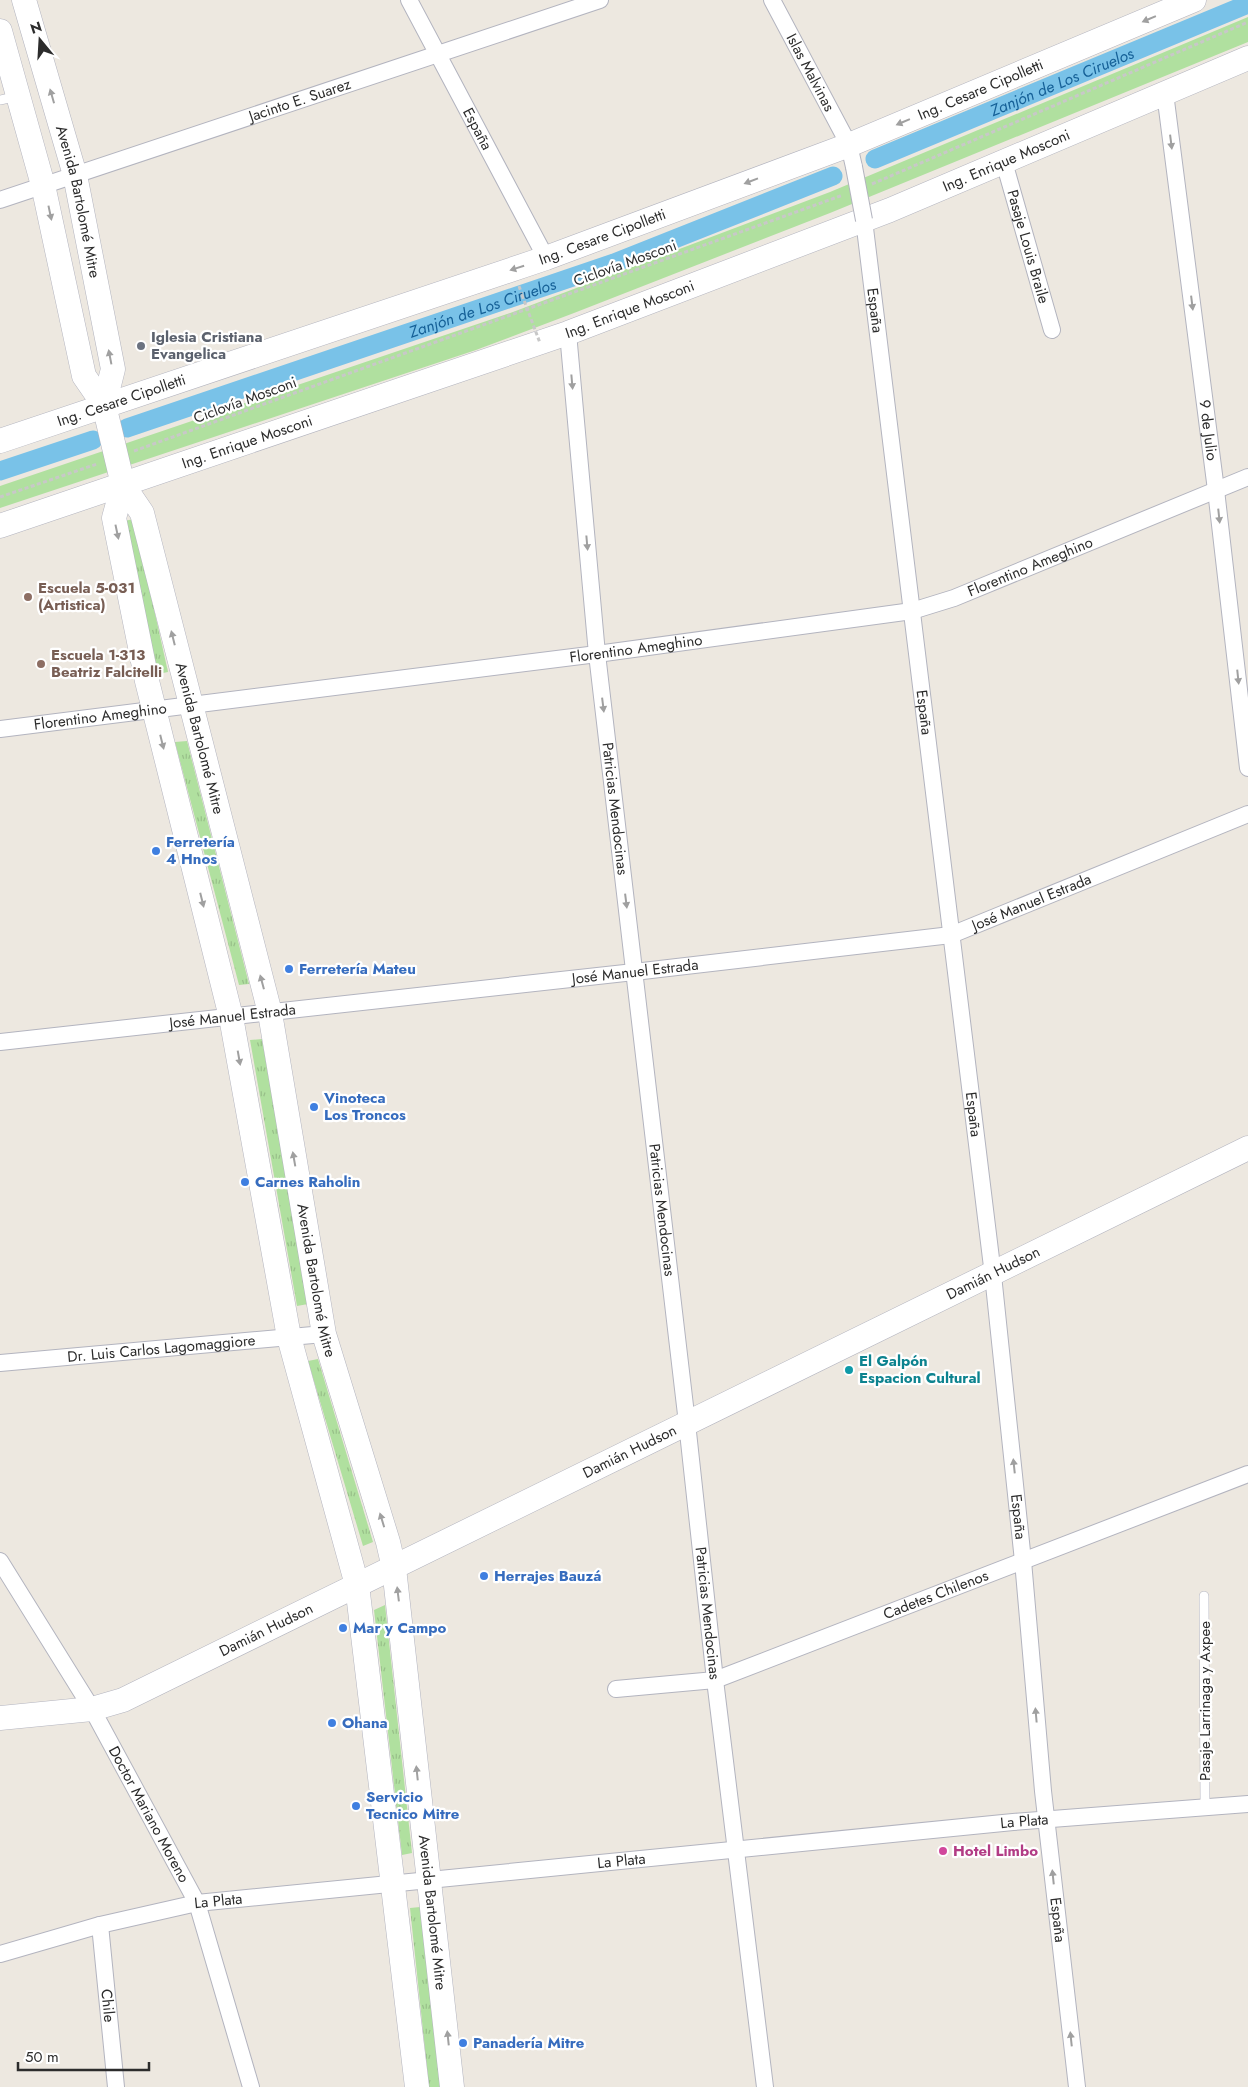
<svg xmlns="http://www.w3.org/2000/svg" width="1248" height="2087" font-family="Jost,sans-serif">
<defs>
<pattern id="grass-tufts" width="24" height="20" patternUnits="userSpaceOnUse" patternTransform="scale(1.25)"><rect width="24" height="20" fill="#b0e09f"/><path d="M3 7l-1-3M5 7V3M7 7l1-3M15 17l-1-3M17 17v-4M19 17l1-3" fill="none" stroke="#98c089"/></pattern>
</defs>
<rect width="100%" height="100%" fill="#ede8e0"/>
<!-- grass -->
<path fill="url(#grass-tufts)" d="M134,519L168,672L158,674L124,521Z
M187,741L249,984L239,985L175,742Z
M262,1039L308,1304L297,1306L250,1040Z
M318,1359L373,1542L363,1546L308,1361Z
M385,1605L412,1853L402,1855L374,1610Z
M420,1907L440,2087H429L410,1908Z"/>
<!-- park -->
<path fill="#b0e09f" d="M1248,17V42L830,213L574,313L476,350L0,508V486L513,312L830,192Z"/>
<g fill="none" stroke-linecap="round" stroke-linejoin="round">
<!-- canal -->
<g stroke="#79c2e8" stroke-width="19">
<path id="s1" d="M875,159L1248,4"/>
<path id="s2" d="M127,428L614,263L833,176"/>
<path d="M0,471L93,440"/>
</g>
<!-- lane casing -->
<g stroke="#b3b4bf" stroke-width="10">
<path id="lane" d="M0,100L18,96
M1204,1596L1205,1807"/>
</g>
<!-- street casing -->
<g stroke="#b3b4bf" stroke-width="18">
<g id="street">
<path id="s3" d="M409,0L546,258"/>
<path id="s4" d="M772,0L849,145L854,167"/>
<path id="s5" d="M1165,93L1216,490L1248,768"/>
<path id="s6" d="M1004,162L1052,330"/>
<path id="s7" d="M0,200L600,0"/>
<path id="s8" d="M864,220L993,1275L1023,1561L1043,1791L1077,2087"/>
<path id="s9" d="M568,333L597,654L687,1423L715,1680L765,2087"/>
<path id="s10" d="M0,729L597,654L912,611L954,598L1248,477"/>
<path id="s11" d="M0,1042L634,972L951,935L1248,814"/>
<path id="s12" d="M0,1363L324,1334"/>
<path id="s13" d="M0,1561L92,1709L197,1903L251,2087"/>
<path id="s14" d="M616,1689L715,1680L1248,1474"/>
<path id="s15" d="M100,1925L116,2087"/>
<path id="s16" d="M0,1954L100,1925L197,1903L1013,1822L1248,1804"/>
</g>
</g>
<!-- secondary casing -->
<g stroke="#b3b4bf" stroke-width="25">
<g id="secondary">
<path id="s17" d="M24,0L75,175L113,369L104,405"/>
<path id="s18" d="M0,31L43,185L84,376L104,405L123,485L142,513L270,1013L324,1334L388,1542L394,1568L452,2087"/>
<path id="s19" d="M0,441L546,258L849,145L1194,0"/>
<path d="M123,485L114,518L147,681L231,1017L289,1337L357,1585L417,2087"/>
<path id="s20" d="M0,526L568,333L890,210L1248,58"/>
<path id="s21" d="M0,1718L92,1709L123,1700L1248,1148"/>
</g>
</g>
<!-- path -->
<path stroke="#c8c8c8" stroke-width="3" stroke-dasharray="4 2.5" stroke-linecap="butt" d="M872,184L1248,22
M519,286L522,295
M134,451L843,195
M0,497L97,464"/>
<!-- lane -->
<use href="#lane" stroke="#fff" stroke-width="9"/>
<!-- street -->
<use href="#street" stroke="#fff" stroke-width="16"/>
<!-- secondary -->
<use href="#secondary" stroke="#fff" stroke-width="24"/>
<!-- street-bridge casing -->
<g stroke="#b3b4bf" stroke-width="18" stroke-linecap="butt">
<path id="street-bridge" d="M854,167L864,220"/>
</g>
<!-- path-bridge -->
<path stroke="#c8c8c8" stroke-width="3" stroke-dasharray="4 2.5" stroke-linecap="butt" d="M522,295L540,343"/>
<!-- street-bridge -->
<use href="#street-bridge" stroke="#fff" stroke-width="16"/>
</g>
<!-- one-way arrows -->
<defs><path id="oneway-solid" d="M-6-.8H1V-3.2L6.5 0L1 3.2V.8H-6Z" transform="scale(1.25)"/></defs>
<g fill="#a0a0a0">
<use href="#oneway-solid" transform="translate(1149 19) rotate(157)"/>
<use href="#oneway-solid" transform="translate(52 96) rotate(-106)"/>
<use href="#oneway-solid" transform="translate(903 122) rotate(157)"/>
<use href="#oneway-solid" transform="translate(1171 142) rotate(83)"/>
<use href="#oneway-solid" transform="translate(751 181) rotate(159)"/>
<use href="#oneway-solid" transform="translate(50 213) rotate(78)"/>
<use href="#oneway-solid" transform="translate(517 268) rotate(162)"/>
<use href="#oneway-solid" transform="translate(1192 303) rotate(83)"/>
<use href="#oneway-solid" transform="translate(110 357) rotate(-101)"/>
<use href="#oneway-solid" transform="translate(572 382) rotate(85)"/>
<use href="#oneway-solid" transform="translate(1219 516) rotate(84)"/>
<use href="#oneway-solid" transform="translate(117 532) rotate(78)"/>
<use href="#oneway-solid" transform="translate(587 543) rotate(85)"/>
<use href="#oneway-solid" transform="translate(173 638) rotate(-104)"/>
<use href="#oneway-solid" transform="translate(1238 677) rotate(84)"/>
<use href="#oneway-solid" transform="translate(603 705) rotate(83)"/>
<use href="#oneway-solid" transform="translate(162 742) rotate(76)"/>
<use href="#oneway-solid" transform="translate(202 900) rotate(76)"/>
<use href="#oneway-solid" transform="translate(626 901) rotate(83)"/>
<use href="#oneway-solid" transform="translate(262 982) rotate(-105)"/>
<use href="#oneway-solid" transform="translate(239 1058) rotate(80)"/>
<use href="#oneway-solid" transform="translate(294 1159) rotate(-100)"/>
<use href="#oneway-solid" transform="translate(1014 1466) rotate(-96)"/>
<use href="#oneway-solid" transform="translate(382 1520) rotate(-107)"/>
<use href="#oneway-solid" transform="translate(398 1594) rotate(-97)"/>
<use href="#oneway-solid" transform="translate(1036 1715) rotate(-95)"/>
<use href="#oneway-solid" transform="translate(417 1773) rotate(-96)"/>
<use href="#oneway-solid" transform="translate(1053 1877) rotate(-96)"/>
<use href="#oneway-solid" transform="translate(448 2038) rotate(-96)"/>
<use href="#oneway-solid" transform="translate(1071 2039) rotate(-96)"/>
</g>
<!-- markers -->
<circle fill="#6b7280" stroke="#fff" stroke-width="2" cx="141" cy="346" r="5"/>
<g fill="#8d6e63" stroke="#fff" stroke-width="2">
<circle cx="28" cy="597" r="5"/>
<circle cx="41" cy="664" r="5"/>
</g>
<g fill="#3f7fe0" stroke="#fff" stroke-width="2">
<circle cx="156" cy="851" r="5"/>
<circle cx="289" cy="969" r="5"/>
<circle cx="314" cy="1107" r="5"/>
<circle cx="245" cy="1182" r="5"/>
<circle cx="484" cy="1576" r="5"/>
<circle cx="343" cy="1628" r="5"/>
<circle cx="332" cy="1723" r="5"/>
<circle cx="356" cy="1806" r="5"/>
<circle cx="463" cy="2043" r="5"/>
</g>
<circle fill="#0f9aa8" stroke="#fff" stroke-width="2" cx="849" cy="1370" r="5"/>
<circle fill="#d1479c" stroke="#fff" stroke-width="2" cx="943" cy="1851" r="5"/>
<g text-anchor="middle" stroke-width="4.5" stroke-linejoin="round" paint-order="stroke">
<!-- street labels -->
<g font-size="15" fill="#2c2c2c" stroke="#fff">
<text dy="5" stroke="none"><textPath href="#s4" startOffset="82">Islas Malvinas</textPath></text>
<text dy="5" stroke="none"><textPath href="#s19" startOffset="1042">Ing. Cesare Cipolletti</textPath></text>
<text dy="5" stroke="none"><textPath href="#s7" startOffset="316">Jacinto E. Suarez</textPath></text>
<text dy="5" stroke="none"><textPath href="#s3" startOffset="146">España</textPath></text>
<text dy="5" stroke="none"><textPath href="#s20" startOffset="1071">Ing. Enrique Mosconi</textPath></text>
<text dy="5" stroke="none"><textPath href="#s17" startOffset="209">Avenida Bartolomé Mitre</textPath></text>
<text dy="5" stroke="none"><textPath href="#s19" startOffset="636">Ing. Cesare Cipolletti</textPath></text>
<text dy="5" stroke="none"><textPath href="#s6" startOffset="88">Pasaje Louis Braile</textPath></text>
<text transform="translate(625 263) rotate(-20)" y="5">Ciclovía Mosconi</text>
<text dy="5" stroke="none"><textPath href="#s20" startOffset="666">Ing. Enrique Mosconi</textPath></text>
<text dy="5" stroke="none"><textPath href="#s8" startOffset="91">España</textPath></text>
<text dy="5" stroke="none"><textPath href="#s19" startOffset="128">Ing. Cesare Cipolletti</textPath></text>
<text transform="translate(245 400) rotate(-20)" y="5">Ciclovía Mosconi</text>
<text dy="5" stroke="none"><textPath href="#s5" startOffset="340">9 de Julio</textPath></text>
<text dy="5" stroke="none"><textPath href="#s20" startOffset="261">Ing. Enrique Mosconi</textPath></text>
<text dy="5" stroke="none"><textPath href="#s10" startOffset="1046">Florentino Ameghino</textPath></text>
<text dy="5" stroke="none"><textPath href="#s10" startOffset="641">Florentino Ameghino</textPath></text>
<text dy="5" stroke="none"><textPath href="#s8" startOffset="496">España</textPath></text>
<text dy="5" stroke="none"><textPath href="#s10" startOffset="101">Florentino Ameghino</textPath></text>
<text dy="5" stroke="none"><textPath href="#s18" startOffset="739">Avenida Bartolomé Mitre</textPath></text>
<text dy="5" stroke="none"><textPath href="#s9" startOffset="478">Patricias Mendocinas</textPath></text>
<text dy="5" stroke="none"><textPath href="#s11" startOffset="1044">José Manuel Estrada</textPath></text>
<text dy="5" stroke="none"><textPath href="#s11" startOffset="639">José Manuel Estrada</textPath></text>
<text dy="5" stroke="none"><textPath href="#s11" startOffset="234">José Manuel Estrada</textPath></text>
<text dy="5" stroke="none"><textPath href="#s8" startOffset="901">España</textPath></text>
<text dy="5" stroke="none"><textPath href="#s9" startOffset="882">Patricias Mendocinas</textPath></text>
<text dy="5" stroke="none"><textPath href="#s21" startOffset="1094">Damián Hudson</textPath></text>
<text dy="5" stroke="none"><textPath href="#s18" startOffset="1294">Avenida Bartolomé Mitre</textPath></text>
<text dy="5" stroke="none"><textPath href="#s12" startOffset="162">Dr. Luis Carlos Lagomaggiore</textPath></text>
<text dy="5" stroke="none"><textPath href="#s21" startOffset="689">Damián Hudson</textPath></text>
<text dy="5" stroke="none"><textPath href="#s8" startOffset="1306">España</textPath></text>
<text dy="5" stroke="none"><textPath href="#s14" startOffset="336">Cadetes Chilenos</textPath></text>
<text dy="5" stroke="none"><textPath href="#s9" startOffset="1288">Patricias Mendocinas</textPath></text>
<text dy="5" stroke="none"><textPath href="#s21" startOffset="284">Damián Hudson</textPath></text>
<text transform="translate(1205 1701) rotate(-90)" y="5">Pasaje Larrinaga y Axpee</text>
<text dy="5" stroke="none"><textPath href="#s13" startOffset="294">Doctor Mariano Moreno</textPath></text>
<text dy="5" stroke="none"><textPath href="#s16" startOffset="1035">La Plata</textPath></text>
<text dy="5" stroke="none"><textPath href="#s16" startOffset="630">La Plata</textPath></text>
<text dy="5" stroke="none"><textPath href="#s16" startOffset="225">La Plata</textPath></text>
<text dy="5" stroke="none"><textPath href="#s18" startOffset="1939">Avenida Bartolomé Mitre</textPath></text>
<text dy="5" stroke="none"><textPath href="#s8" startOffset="1711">España</textPath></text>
<text dy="5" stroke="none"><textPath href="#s15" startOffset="81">Chile</textPath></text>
</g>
<!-- worship labels -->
<g font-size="15" font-weight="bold" fill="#5b616d" stroke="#fff" text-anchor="start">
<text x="151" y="342">Iglesia Cristiana<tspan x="151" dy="17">Evangelica</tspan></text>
</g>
<!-- education labels -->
<g font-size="15" font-weight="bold" fill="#785e54" stroke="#fff" text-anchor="start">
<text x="38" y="593">Escuela 5-031<tspan x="38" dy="17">(Artistica)</tspan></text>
<text x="51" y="660">Escuela 1-313<tspan x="51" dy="17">Beatriz Falcitelli</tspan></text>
</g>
<!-- shop labels -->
<g font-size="15" font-weight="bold" fill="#366cbe" stroke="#fff" text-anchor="start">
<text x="166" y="847">Ferretería<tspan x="166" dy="17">4 Hnos</tspan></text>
<text x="299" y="974">Ferretería Mateu</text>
<text x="324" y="1103">Vinoteca<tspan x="324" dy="17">Los Troncos</tspan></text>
<text x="255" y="1187">Carnes Raholin</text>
<text x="494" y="1581">Herrajes Bauzá</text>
<text x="353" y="1633">Mar y Campo</text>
<text x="342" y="1728">Ohana</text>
<text x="366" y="1802">Servicio<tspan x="366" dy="17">Tecnico Mitre</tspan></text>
<text x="473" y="2048">Panadería Mitre</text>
</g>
<!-- culture labels -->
<g font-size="15" font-weight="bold" fill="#0d838f" stroke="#fff" text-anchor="start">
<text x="859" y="1366">El Galpón<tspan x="859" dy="17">Espacion Cultural</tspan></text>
</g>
<!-- hotel labels -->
<g font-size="15" font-weight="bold" fill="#b23c85" stroke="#fff" text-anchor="start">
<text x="953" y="1856">Hotel Limbo</text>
</g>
<!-- water labels -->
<g font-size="16" font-style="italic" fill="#156097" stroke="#fff">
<text dy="6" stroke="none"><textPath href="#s1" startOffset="202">Zanjón de Los Ciruelos</textPath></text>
<text dy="6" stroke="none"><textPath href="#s2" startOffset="375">Zanjón de Los Ciruelos</textPath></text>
</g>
</g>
<!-- north arrow -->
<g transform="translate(40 40) rotate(342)" stroke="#ffffff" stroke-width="4" paint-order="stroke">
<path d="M0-4L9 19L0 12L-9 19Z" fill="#2c2c2c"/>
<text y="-8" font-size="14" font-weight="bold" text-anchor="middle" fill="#2c2c2c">N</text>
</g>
<!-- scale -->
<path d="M18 2062v8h131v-8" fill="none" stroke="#2c2c2c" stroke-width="2.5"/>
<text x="25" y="2062" font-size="15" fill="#2c2c2c" stroke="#ffffff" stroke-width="4" paint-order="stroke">50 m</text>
</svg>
